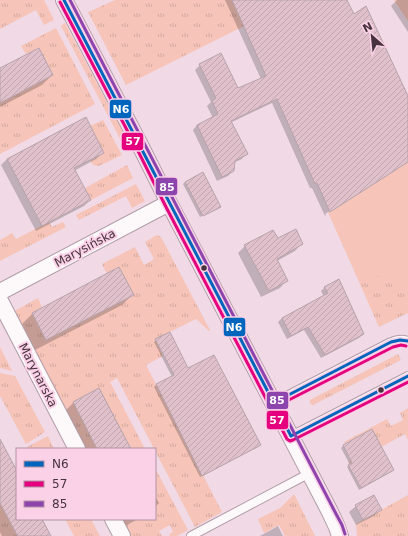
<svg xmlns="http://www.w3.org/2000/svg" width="408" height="536" font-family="'DejaVu Sans',sans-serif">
<defs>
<pattern id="grass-tufts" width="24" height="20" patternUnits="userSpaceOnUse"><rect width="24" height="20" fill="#f6c4b8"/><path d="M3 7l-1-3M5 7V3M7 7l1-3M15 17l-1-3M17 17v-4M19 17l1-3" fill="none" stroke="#d4a99f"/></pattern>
<pattern id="building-hatch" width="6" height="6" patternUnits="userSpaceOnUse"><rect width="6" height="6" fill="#dfc0cb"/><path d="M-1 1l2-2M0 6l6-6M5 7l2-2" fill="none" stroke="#c1a5af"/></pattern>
</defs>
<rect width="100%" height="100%" fill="#f1dae6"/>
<!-- grass -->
<path fill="url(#grass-tufts)" d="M0,0H44L54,20L44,25L36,10L0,29Z
M115,0H232L244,26L126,85L88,12Z
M65,23L132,149L127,152L61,26Z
M56,28L95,104L0,154V103L53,75L39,48L26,54L21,46Z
M103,120L122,155L99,166L93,165L90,161L104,153L90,126Z
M408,162V313L379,327L328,212Z
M127,165L133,178L91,200L85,188Z
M136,184L145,201L132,208L126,196L79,220L76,215Z
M49,222L52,227L63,222L66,227L0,261V240L12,233L16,239Z
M157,235L161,237L210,330L209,331L196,319L156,339L163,356L146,365L222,512L195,527L117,378L110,382L145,449H83L11,313L38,298L42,307L32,313L46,340L133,295L107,274L102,264L135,247L144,265L154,259L145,242Z
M0,347L12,371L0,368Z
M398,354L401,360L313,405L310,404V400Z
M0,373L15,376L45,432L26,444L0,396Z
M408,408V440L405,434L348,465L350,460L374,447L345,444L344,442L387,419L391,426L403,420L400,413Z
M48,436L54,449H28L27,447Z
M155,468L188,530L177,536H170L169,534L173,532L170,525L159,531L162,536H129L120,519H155Z
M294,494L315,536H285L279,525L264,533L258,519L280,508Z
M408,495V536H357L356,524Z
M0,503L18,536H0Z
M65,519H91L100,536H74Z"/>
<!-- pitch -->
<path fill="#f6c4b8" d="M394,0H408V21Z
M408,162V288L388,276L358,278L328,212Z"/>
<!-- shadow -->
<path fill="#0003" d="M225,0H346L353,16L408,98V161L325,214L326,215L325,216L312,188H310L272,103L230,123L246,154L242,159L233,163V171L228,176L217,181L193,130L197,125L213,118L207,106L211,102L195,70L200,65L238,90L261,79Z
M397,0H408V32L391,6Z
M0,69L52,75L42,85L0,107Z
M103,153L96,159L74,171L90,200L84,206L36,231L1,165L7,159Z
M185,182L218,209L200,217L183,184Z
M277,239L302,243L295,251L277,261L287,280L280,288L261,297L238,253L245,246Z
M119,269L132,295L122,305L35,350L22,324L32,314Z
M325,287L363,334L359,338L321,358L304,330L287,339L278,322L282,318L324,297L321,291Z
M156,340L188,369L260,445L258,447L200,477L154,387L156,385L172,377L154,342Z
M99,389L130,449H82L63,413L73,403Z
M372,431L393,470L391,472L359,490L347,467L350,465L341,448L343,446Z
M0,441L17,473V519H41L50,536H2L0,532Z
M155,496L159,503L155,507Z
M356,506L380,509L374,516L356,525L349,512Z
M119,519H138L123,527Z
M278,526L283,536H260Z"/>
<!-- building -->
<path fill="url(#building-hatch)" stroke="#b7a3ab" d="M232,0H347L354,14L366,6L408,96V162L330,212L317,183L315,184L277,99L231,121L248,154L235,161L234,171L222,177L197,125L218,114L212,101L216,98L199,64L221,53L238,88L266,76Z
M39,48L53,75L0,103V68Z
M86,117L104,153L74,168L91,200L42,226L7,159Z
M203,172L221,207L203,216L185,182Z
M296,229L303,244L277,259L288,281L269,291L244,245L273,230L278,238Z
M119,267L134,295L46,340L32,313Z
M339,279L364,334L325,355L308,327L291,336L282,318L328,293L324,287Z
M170,332L188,368L214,355L261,445L202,476L156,384L174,375L155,339Z
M99,388L131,449H97L73,402Z
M372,429L394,470L361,488L348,465L352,463L343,445Z
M0,439L17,471V519H42L51,536H18L17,535L0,503Z
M374,495L382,510L363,520L355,505Z"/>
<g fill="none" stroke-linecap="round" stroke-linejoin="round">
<!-- service casing -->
<g stroke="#b09ca7" stroke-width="10">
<path id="service" d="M273,403L389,343C395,340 401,338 408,341
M291,436L408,376
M191,536L310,473"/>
</g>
<!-- minor casing -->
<g stroke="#b09ca7" stroke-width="18">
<path id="minor" d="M64,0L72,15L143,151L169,203L330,512L337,527L340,536
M0,292L169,203
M0,301L77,449
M113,519L122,536"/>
</g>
<!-- service -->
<use href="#service" stroke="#fdf9fb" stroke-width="8"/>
<!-- minor -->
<use href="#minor" stroke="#fdf9fb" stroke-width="16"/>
<!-- bus-1 casing -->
<g stroke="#fad1e7" stroke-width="6">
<path id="bus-1" d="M64,0L291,436
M273,403L391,342L400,340L408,341
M291,436L408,376"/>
</g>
<!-- bus-2 casing -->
<g stroke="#fad1e7" stroke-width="6">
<path id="bus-2" d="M60,2L139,153L165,205L287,439L290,441L293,440L408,382
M275,407L393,347L401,345L406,346"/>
</g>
<!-- bus-3 casing -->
<g stroke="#fad1e7" stroke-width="6">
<path id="bus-3" d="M70,0L334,510L342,525L345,534"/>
</g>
<!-- bus-1 -->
<use href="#bus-1" stroke="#0065bd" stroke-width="3"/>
<!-- bus-2 -->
<use href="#bus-2" stroke="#e5007d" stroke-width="3"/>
<!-- bus-3 -->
<use href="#bus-3" stroke="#8e44ad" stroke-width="3"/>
</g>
<!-- markers -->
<g fill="#47333e" stroke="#fad1e7" stroke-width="1.5">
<circle cx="204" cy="268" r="3.5"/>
<circle cx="381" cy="390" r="3.5"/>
</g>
<g text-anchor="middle" stroke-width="4" stroke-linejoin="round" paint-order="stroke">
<!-- street labels -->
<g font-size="12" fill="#47333e" stroke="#fad1e7">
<text transform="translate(85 248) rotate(-28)" y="4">Marysińska</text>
<text transform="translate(38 375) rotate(63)" y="4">Marynarska</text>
</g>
</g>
<g stroke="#fad1e7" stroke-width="1.5">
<rect x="109" y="99" width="23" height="20" rx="4" fill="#0065bd"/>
<rect x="121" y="132" width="23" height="19" rx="4" fill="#e5007d"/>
<rect x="155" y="177" width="23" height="19" rx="4" fill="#8e44ad"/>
<rect x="223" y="317" width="23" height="20" rx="4" fill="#0065bd"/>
<rect x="266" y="391" width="23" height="19" rx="4" fill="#8e44ad"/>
<rect x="266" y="410" width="23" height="20" rx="4" fill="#e5007d"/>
</g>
<g font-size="11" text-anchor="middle" font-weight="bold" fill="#fff">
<text x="121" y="113">N6</text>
<text x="133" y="145">57</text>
<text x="167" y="191">85</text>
<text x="234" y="331">N6</text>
<text x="277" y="404">85</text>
<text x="277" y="424">57</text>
</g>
<!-- legend -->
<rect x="16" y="448" width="140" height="72" fill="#fad1e7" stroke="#b292a3"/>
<rect x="24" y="461" width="20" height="6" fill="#0065bd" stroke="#b292a3"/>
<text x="52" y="468" font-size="12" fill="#47333e">N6</text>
<rect x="24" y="481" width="20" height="6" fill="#e5007d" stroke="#b292a3"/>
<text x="52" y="488" font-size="12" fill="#47333e">57</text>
<rect x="24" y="501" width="20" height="6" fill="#8e44ad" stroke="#b292a3"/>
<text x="52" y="508" font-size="12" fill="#47333e">85</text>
<!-- north arrow -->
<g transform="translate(372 36) rotate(333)" stroke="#fad1e7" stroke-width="3" paint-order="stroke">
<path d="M0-3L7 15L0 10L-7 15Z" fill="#47333e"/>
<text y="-6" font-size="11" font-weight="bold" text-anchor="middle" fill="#47333e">N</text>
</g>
</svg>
